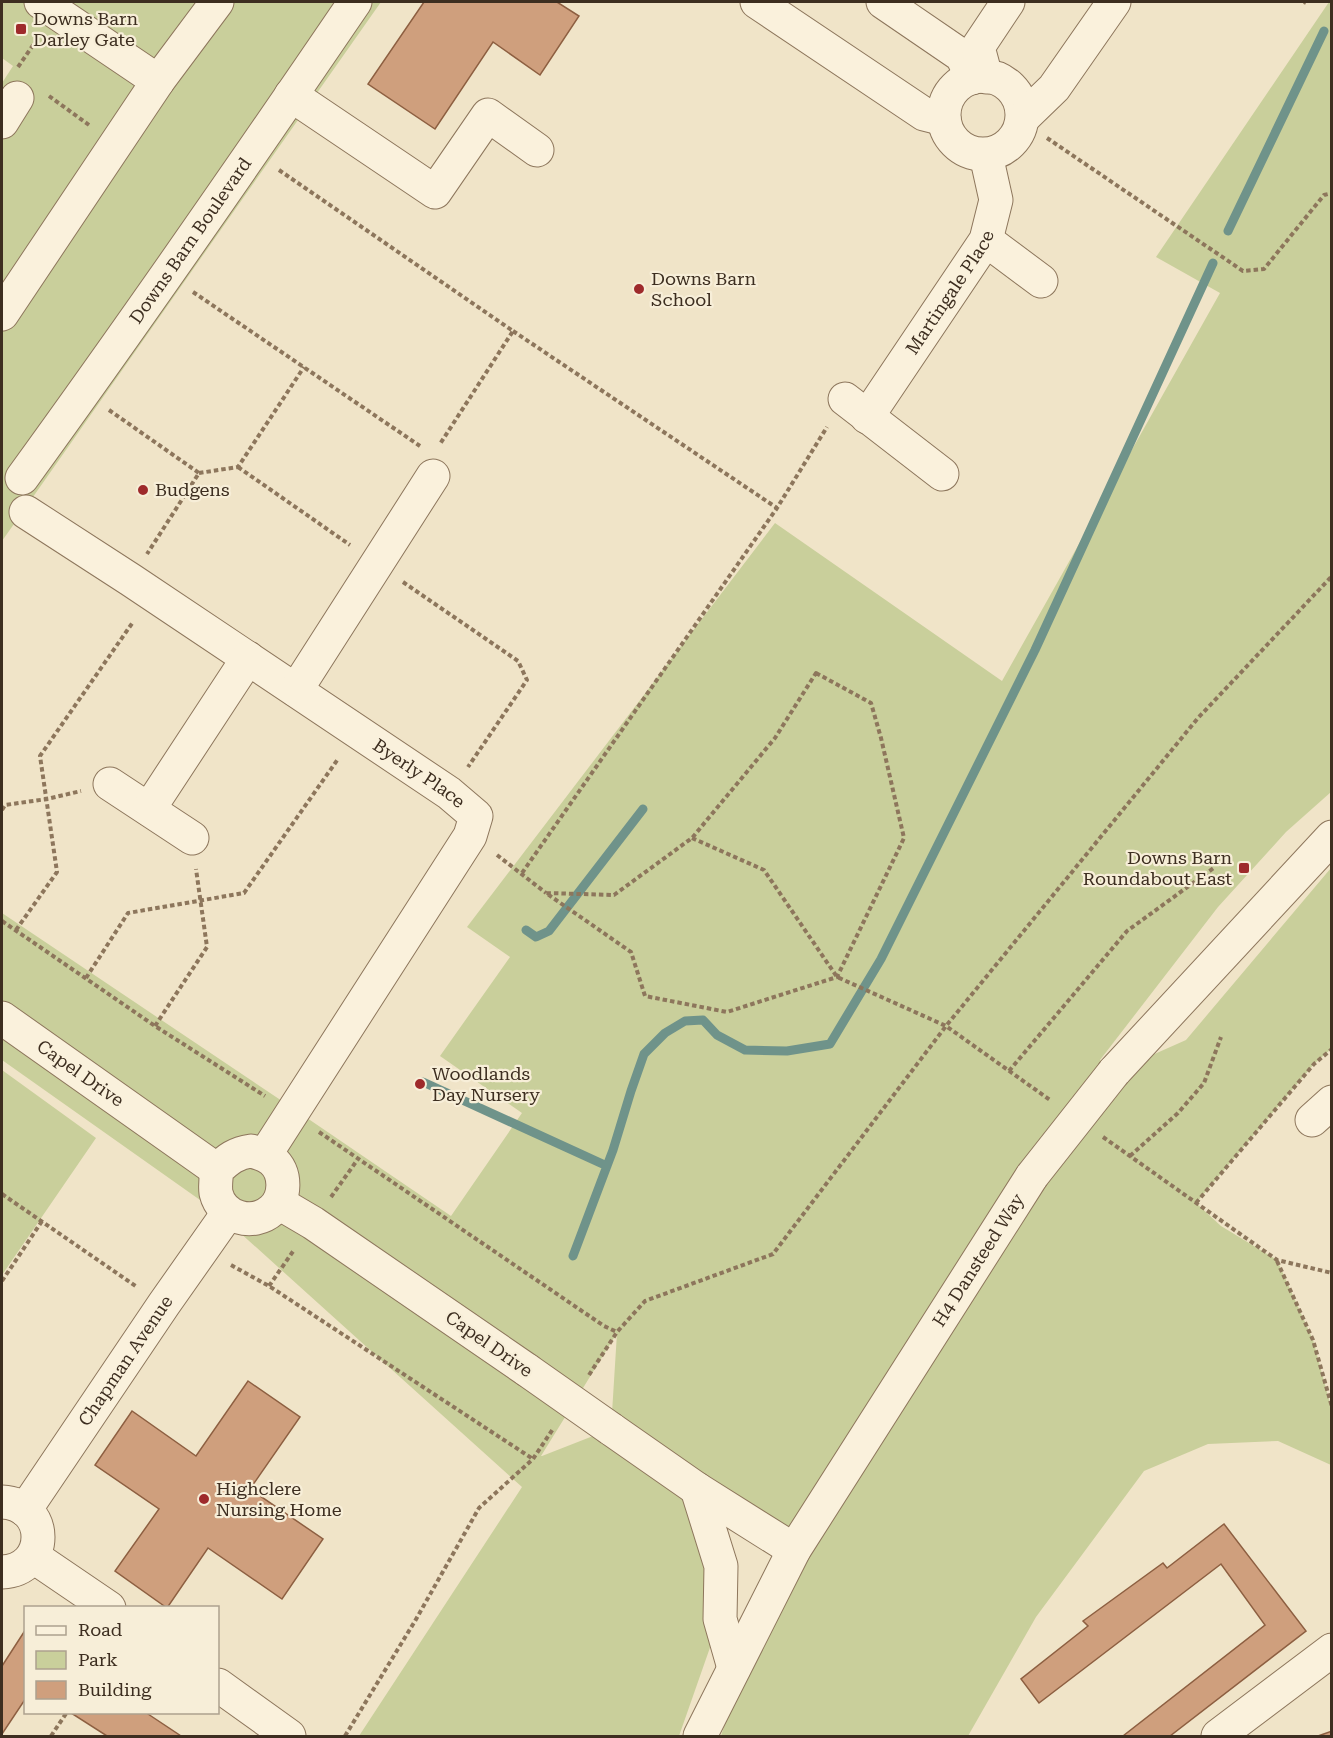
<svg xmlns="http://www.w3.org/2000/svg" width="1333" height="1738" font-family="'Roboto Serif',serif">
<rect width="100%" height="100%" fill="#f0e4c8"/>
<!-- green -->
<path fill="#c9cf9b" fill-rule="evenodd" d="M2,2H381L2,541V83L13,66L2,58Z
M1329,2H1331V792L1286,832L1218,907L1100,1060L1114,1072L1186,1040L1331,868V1049L1314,1064L1196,1203L1221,1226L1277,1260L1313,1340L1331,1407V1465L1278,1441L1208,1444L1144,1471L1036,1617L968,1736H721L727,1717L794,1550L698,1489L720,1619L679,1736H359L522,1487L217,1212L2,1060V913L285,1103L451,1216L522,1113L440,1056L510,957L467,927L775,523L1002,681L1220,293L1156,257ZM617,1333L611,1429L542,1456H541Z
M2,1070L96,1138L2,1275Z"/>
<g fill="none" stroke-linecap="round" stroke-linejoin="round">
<!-- stream -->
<path stroke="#6f938a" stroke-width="9" d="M1228,231L1324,31
M526,930L536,937L549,931L643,809
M423,1082L607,1166
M573,1256L613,1150L631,1091L644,1054L665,1033L685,1021L703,1020L717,1035L745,1050L787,1051L830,1044L881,959L1035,650L1213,263"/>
</g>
<!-- building -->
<path fill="#cf9f7d" stroke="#8d5f41" stroke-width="1.5" d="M424,2H557L579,16L540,75L493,42L435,129L368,84Z
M248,1381L300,1417L250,1489L323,1539L282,1599L208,1548L167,1608L115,1571L159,1509L95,1465L132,1411L196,1456Z
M1224,1524L1306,1631L1170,1736H1123L1265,1625L1221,1564L1039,1703L1021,1679L1088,1626L1083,1621L1163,1563L1167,1568Z
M24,1632L26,1634V1698L2,1734V1666Z
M145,1712L181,1736H107L71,1713Z
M1332,1731V1736H1318Z"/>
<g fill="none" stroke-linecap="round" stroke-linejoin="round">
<!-- minor casing -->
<g stroke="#8d765c" stroke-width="35">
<g id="minor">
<path d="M41,2L158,81"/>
<path d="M757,2L924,114L944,119"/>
<path d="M883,2L962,56L972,78"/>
<circle cx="983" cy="115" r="39"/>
<path d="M986,77L978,47L1008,2"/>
<path d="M291,95L435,192L488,115L537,150"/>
<path d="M1023,118L1054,88L1114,2"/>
<path d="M2,122L17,98"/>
<path d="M986,240L1041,281"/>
<path d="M2,314L158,81L217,2"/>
<path d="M845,399L942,474"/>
<path id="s1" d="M867,417L986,240L996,200L986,155"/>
<path id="s2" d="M22,478C136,321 246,162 355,2"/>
<path id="s3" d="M26,512L131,580L449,793L476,816L470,836L265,1155"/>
<path d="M296,690L433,476"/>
<path d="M110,784L192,838"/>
<path d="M149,809L248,658"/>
<path id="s4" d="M2,1018L217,1170"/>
<path d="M1114,1072L1332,837"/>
<path d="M1312,1120L1332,1102"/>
<path d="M251,1151C259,1153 266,1155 272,1160C287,1173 286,1198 272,1210C253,1227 222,1218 216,1193C215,1186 216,1177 217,1170C228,1159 236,1153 251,1151Z"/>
<path d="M279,1203L313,1223L527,1370"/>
<path d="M611,1429L697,1489L794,1550"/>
<path d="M697,1489L721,1566L720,1619L734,1668"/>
<path d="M2,1502C50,1504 50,1570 2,1572"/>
<path id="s5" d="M25,1510L164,1304L228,1213"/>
<path d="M34,1557L109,1608"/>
<path d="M218,1685L289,1736"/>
<path id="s6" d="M700,1736L794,1550L1032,1176"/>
<path d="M1218,1736L1332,1650"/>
</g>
</g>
<!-- path -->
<path stroke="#8d765c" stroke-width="4" stroke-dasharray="4.5 3" stroke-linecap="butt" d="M1304,2L1306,3
M18,67L38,38
M49,96L89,125
M1047,138L1243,271L1264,269L1324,195L1332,193
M279,170L513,331L440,444
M193,292L420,446
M513,331L777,508L827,427
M109,410L199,473L147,554
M238,467L350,545
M199,473L238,467L304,367
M403,582L518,661L527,680L468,767
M816,673L871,703L881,738L904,838L837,977L727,1012L645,996L631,952L546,893L614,895L692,838L775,738Z
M2,810L5,805L47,799L81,791
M692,838L764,870L837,977L946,1026L1050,1100
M497,855L546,893
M522,873L777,508
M2,921L155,1026L265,1096
M16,930L57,872L40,756L133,622
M86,978L128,913L244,893L338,759
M155,1026L207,947L196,869
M1009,1071L1127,931L1215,867
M319,1132L604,1326L617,1332
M1103,1137L1277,1260L1332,1273
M1130,1156L1178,1113L1204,1083L1221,1037
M2,1194L137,1287
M331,1197L358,1159
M1196,1203L1314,1064L1332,1049
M1277,1261L1313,1340L1332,1407
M231,1265L269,1286L533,1459
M2,1281L42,1221
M269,1286L294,1250
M589,1375L617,1332L645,1301L773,1254L946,1026L1198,718L1332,576
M51,1736L67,1712
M345,1736L415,1621L479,1508L533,1459L553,1429"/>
<!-- minor -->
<use href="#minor" stroke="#faf1dc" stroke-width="33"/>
<!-- minor-bridge casing -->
<g stroke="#8d765c" stroke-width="35" stroke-linecap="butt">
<path id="minor-bridge" d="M1032,1176L1114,1072
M527,1370L611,1429"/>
</g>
<!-- minor-bridge -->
<use href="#minor-bridge" stroke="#faf1dc" stroke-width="33"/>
</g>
<!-- markers -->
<g fill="#9e2a2b" stroke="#f7eed8" stroke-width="2">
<rect x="15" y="23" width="12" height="12" rx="3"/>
<circle cx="639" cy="289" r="6"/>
<circle cx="143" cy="490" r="6"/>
<rect x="1238" y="862" width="12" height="12" rx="3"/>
<circle cx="420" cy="1084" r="6"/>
<circle cx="204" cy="1499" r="6"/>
</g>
<g text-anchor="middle" stroke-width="4.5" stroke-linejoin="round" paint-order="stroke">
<!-- poi labels -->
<g font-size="18" fill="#3d2e20" stroke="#f7eed8" text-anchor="start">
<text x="33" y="25">Downs Barn<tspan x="33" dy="21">Darley Gate</tspan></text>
<text x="651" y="285">Downs Barn<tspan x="651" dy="21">School</tspan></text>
<text x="155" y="496">Budgens</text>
<text x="1232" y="864" text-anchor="end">Downs Barn<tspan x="1232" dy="21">Roundabout East</tspan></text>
<text x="432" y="1080">Woodlands<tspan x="432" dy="21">Day Nursery</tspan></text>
<text x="216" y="1495">Highclere<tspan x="216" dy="21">Nursing Home</tspan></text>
</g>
<!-- street labels -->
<g font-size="18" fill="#3d2e20" stroke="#f7eed8">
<text dy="6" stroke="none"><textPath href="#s2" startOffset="291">Downs Barn Boulevard</textPath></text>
<text dy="6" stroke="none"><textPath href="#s1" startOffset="150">Martingale Place</textPath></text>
<text dy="6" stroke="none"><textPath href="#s3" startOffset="472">Byerly Place</textPath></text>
<text dy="6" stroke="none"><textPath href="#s4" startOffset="96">Capel Drive</textPath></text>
<text dy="6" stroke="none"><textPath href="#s6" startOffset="552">H4 Dansteed Way</textPath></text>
<text transform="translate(489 1344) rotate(35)" y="6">Capel Drive</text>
<text dy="6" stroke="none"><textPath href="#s5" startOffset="180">Chapman Avenue</textPath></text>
</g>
</g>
<!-- border -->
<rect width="1333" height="1738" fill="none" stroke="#3d2e20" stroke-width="6"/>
<!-- legend -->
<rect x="24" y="1606" width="195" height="108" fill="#f7eed8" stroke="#ada18e" stroke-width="1.5"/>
<rect x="36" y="1626" width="30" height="9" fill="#faf1dc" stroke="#ada18e" stroke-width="1.5"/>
<text x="78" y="1636" font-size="18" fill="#3d2e20">Road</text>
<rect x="36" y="1651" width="30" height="18" fill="#c9cf9b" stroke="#ada18e" stroke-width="1.5"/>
<text x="78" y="1666" font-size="18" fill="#3d2e20">Park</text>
<rect x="36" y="1681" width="30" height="18" fill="#cf9f7d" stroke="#ada18e" stroke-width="1.5"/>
<text x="78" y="1696" font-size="18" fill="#3d2e20">Building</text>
</svg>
